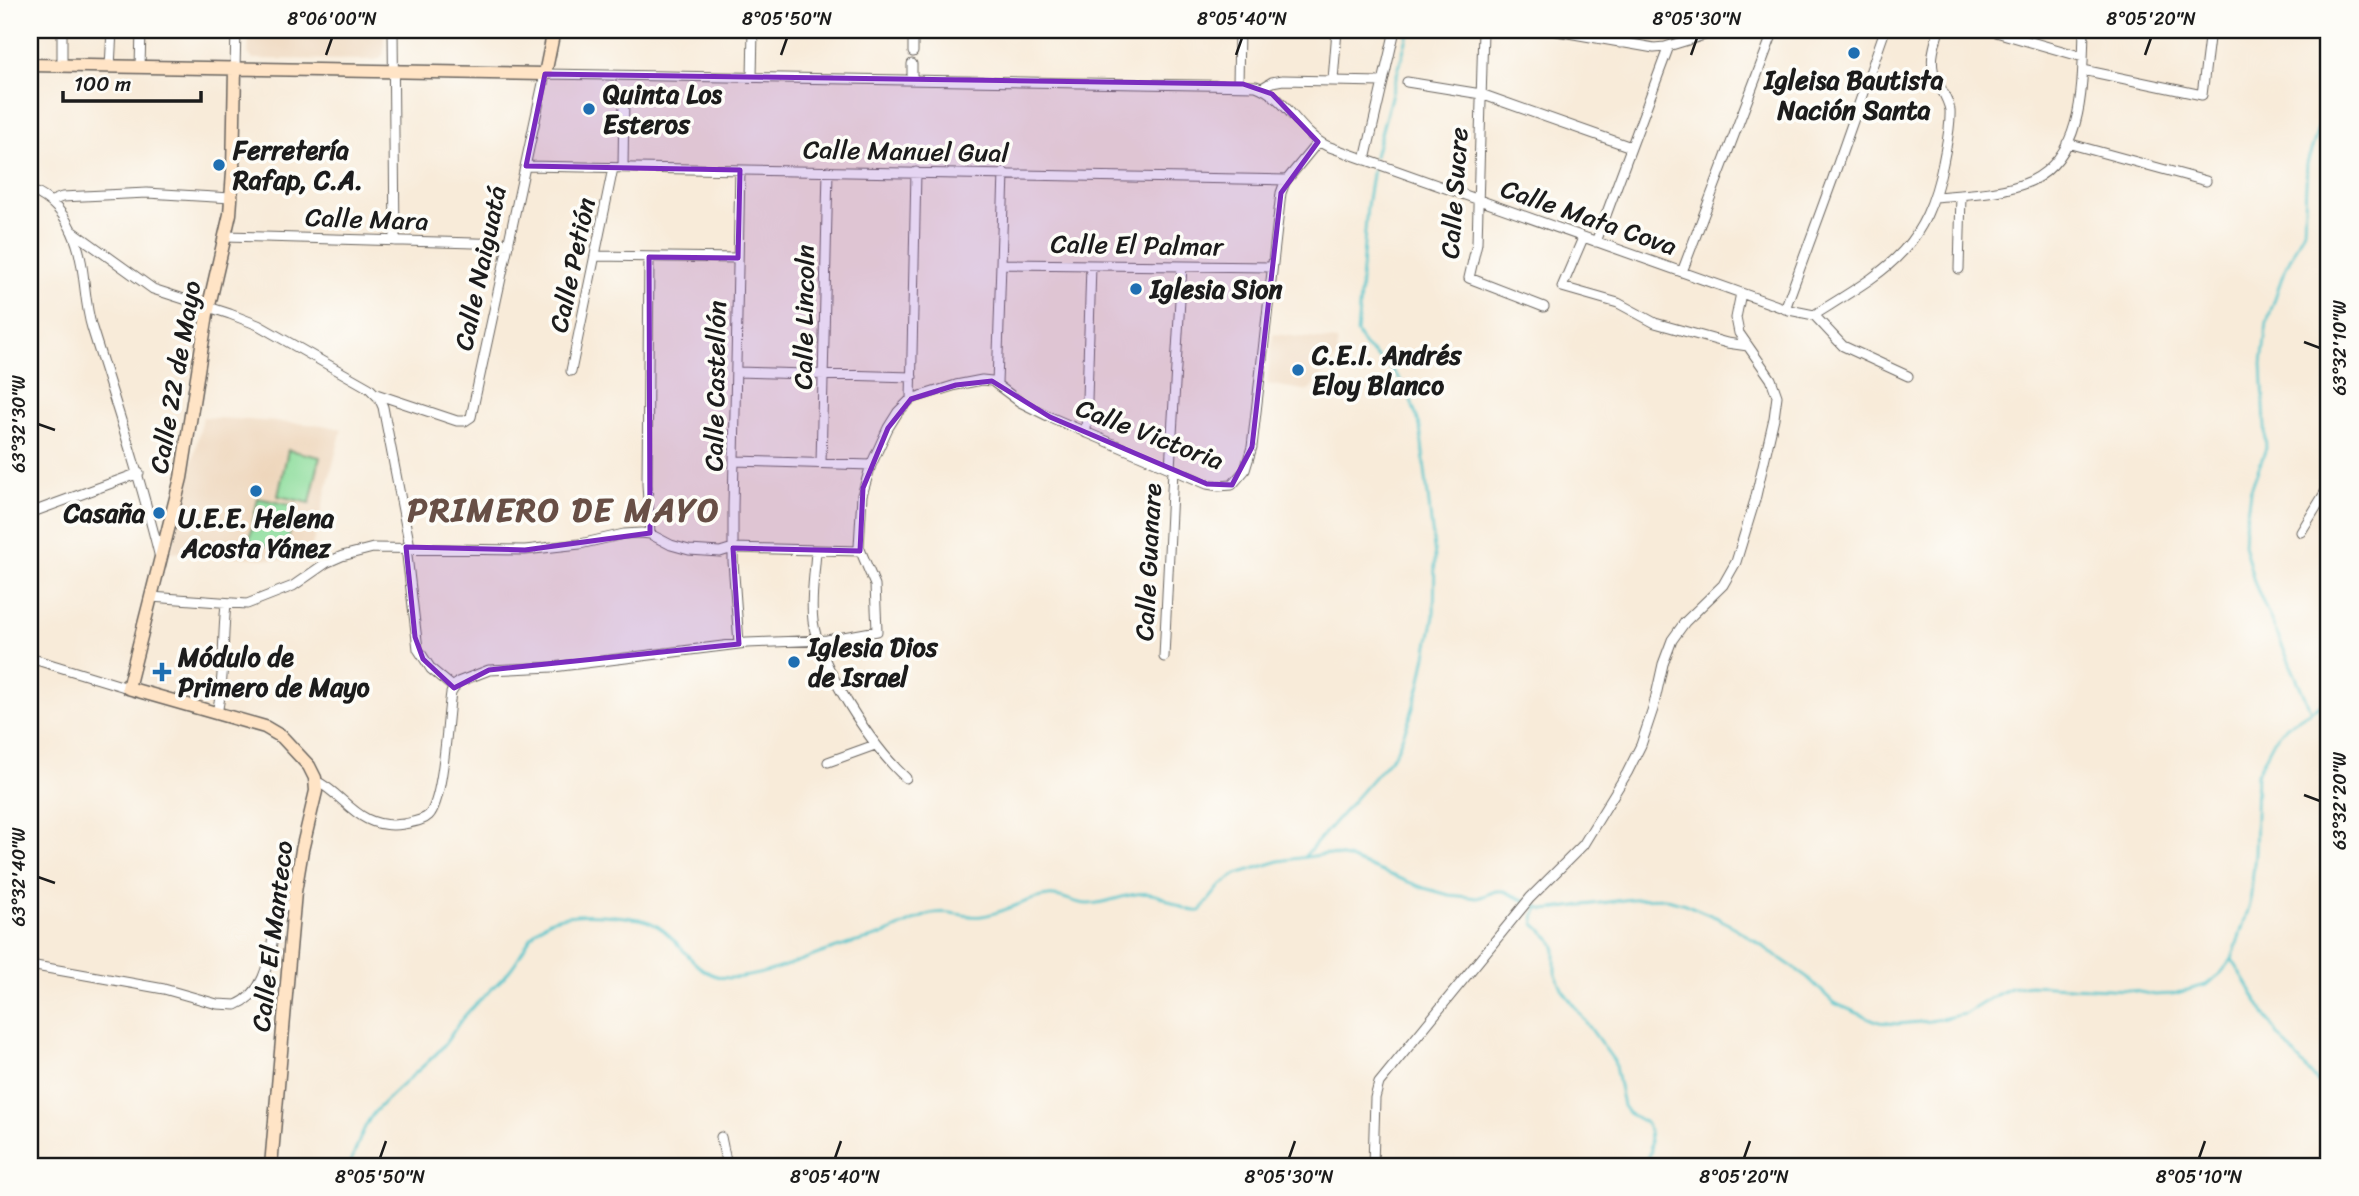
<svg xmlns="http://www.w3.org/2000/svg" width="2359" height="1196" font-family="Sriracha,sans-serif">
<rect width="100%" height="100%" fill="#fdfcf7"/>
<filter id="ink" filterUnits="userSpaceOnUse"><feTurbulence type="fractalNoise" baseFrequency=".0143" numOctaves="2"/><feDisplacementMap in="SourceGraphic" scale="14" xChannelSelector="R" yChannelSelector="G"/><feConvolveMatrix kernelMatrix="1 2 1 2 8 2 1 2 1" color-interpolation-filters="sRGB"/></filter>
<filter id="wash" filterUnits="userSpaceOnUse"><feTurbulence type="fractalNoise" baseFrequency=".00686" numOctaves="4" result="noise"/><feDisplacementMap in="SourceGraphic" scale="28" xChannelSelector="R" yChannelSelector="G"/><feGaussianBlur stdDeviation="1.57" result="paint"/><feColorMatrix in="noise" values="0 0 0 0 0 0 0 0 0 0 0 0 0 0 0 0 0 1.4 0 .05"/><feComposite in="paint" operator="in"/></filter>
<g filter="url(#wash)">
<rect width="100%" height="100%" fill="#f8ebd9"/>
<!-- built -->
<path fill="#eed6bb" d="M249,30H384V54L379,59L375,60L253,59L248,54Z
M1273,334L1337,341L1338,356L1309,391L1267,384Z
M203,417L322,425L342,429L308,562L171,552Z"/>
<!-- green -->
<path fill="#8ddd9c" stroke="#547c5c" stroke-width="2" d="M288,450L320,457L310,503L278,496Z
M258,498L295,506L286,550L249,542Z"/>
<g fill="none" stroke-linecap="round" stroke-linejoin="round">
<!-- stream -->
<path stroke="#56c4cb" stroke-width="2.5" d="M2322,30L2329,53
M1375,156L1409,30
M2311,711L2254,582L2244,544L2245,526L2250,492L2266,448L2262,364L2267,322L2283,274L2304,230L2307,163L2329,96
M1304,857L1396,752L1410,718L1420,685L1434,616L1435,557L1420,426L1406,387L1392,370L1365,346L1357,333L1367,206L1373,168
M1538,909L1534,916L1535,924L1551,939L1555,946V972L1562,989L1614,1061L1623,1106L1628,1113L1646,1123L1649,1129L1651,1151L1643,1166
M2232,959L2278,1035L2329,1096
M349,1166C357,1149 361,1129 373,1114C393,1091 417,1073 438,1052C449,1041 456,1025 466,1014C482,996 505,980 517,960C526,946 531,932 546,923C566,910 616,915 639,919C681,927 687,977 729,978C764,978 811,955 846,945C857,941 870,940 882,935C898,929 913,920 930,914C948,909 965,918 982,916C1005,913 1026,898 1048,896C1062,894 1075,905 1089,904C1111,903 1129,891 1151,894C1169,896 1182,913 1200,911L1221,885L1237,874L1279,861L1327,854L1347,858L1424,888L1449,895L1478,898L1496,891H1504L1545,910L1632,899L1664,898L1685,904L1720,919L1748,936L1807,977L1834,1003L1879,1022L1897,1024L1930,1021L1965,1014L1996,995L2011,988L2030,985L2129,990L2155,995L2173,994L2206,985L2221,973L2232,959L2250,904L2255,853L2257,773L2274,740L2287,726L2329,699"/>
</g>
</g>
<g filter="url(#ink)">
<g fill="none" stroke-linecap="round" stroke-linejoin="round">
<!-- street casing -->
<g stroke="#69645e" stroke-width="11">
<path id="street" d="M62,30V66
M393,30L395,241
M1483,30L1477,243L1469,278L1544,307
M1551,30L1654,48L1665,47L1721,30
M1989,30L2083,57
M1620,43L1622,30
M913,52V30
M110,67L112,30
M140,67L141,30
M235,69L236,30
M2083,70L2202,95L2210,30
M752,77L753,30
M912,78V64
M1333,80L1337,30
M1407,82L1481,94L1631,147
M1238,84L1239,30
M1262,88L1272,82L1283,80L1382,82
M2067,143L2206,181
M1365,160L1395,30
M526,166L1287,180
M623,168L624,96
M30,190C53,199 66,215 75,239C86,267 83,299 92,328C116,405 141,480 160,558
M1935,197C1966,194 2002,194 2031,181C2086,154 2082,81 2084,30
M52,201L62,197L147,193L231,198
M71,230L153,289L230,314L258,325L369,388L379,398L383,407L410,547
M225,236L509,244
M1583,238L1562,287L1618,303L1655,323L1727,343L1748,346
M1596,242L1669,46
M595,256L738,258
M649,257L647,484L650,534
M1001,264L1272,267
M1959,269L1961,195
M1682,272L1774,30
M1785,309L1833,178L1885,30
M1814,315C1886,270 1925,252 1943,163C1946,146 1951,128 1950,110C1948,99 1942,91 1937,81C1928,64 1934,47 1939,30
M571,371L613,168
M737,372L912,377
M997,384L1004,173
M376,394L457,421H465L471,417L545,74L1256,86C1287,97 1298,132 1327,146L1789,310L1814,315L1843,346L1908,376
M911,399L916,172
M1086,433L1091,265
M735,461L871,465
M821,463L828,171
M1170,468L1182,266
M30,513L139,473
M2301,532L2329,486
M406,547L418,649L431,669L454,688
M816,550C815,573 810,598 813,621C819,666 872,747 906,778
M151,597L247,604L293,586L326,563L342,556L373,548L525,550L580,544L624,534L641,533L650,534L671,545L689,550L720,552L733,548L860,551
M739,644L733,561V507L740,170
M1164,657L1173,470
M30,658L128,688
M217,713C225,677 222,640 226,604
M828,762L875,745
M316,781C336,790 348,810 367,819C379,825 391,826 404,824C413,822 423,821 429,815C444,799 447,718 451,693L458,682L489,670L553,667L747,643L827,640L877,631L875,585L859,547L862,495L871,465L888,428L898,412L911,399L956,385L982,380L992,381L1020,402L1050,417L1207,484L1219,486L1232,485L1245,470L1252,447L1281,193L1285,182L1318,142
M30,965L164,989L217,1004L236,1005C273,990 269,941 279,911L283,906L294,904
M721,1137L727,1166
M1373,1166L1375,1098L1379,1083L1530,898L1583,845L1627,773L1641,745L1653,709L1663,664L1672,640L1685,622L1723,585L1736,562L1755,500L1774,418L1777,396L1771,379L1739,333L1736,318L1741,293"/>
</g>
<!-- secondary casing -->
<g stroke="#69645e" stroke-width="15">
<path id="secondary" d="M30,65L545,74L554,30
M235,69L233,172L230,214L207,314L181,478L128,688L265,727L282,737L309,766L315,778L316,791L302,850L295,892L271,1166"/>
</g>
<!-- street -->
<use href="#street" stroke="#fff" stroke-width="9"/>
<!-- secondary -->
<use href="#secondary" stroke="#ffe4c6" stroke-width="12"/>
</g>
</g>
<!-- marked area -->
<path fill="#7b2cbf" fill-opacity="0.2" stroke="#7b2cbf" stroke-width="5" stroke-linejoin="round" d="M545,74L1243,84L1272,94L1318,142L1281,193L1252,447L1232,485L1207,484L1050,417L992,381L956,385L911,399L888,428L863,488L860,551L733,548L739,644L489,670L454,688L423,659L415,637L406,547L525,550L650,533L649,257L738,258L740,170L526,166Z"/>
<!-- ticks -->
<path fill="none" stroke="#1c1c1c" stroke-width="2.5" d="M326,55L332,38M781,55L787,38M1236,55L1242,38M1691,55L1697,38M2145,55L2151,38M2304,342L2320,348M38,424L55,430M2304,795L2320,801M38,877L55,883M380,1158L386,1141M835,1158L841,1141M1289,1158L1295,1141M1744,1158L1750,1141M2199,1158L2205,1141"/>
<!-- markers -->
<g fill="#1f6fb2" stroke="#fdfcf7" stroke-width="2.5">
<circle cx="1854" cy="53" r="7"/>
<circle cx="589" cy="109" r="7"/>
<circle cx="219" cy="165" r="7"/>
<circle cx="1136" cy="289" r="7"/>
<circle cx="1298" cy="370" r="7"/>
<circle cx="256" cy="491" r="7"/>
<circle cx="159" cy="513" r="7"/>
<circle cx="794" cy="662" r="7"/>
<path d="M158.5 661.5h7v7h7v7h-7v7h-7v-7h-7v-7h7z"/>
</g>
<g text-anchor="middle" stroke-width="7" stroke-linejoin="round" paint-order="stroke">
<!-- poi labels -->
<g font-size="26" font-weight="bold" fill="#1c1c1c" stroke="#fdfcf7" text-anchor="start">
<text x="1854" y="89" text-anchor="middle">Igleisa Bautista<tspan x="1854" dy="30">Nación Santa</tspan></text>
<text x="603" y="103">Quinta Los<tspan x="603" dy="30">Esteros</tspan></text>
<text x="233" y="159">Ferretería<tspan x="233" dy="30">Rafap, C.A.</tspan></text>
<text x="1150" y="298">Iglesia Sion</text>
<text x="1312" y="364">C.E.I. Andrés<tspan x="1312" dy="30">Eloy Blanco</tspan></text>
<text x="145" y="522" text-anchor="end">Casaña</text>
<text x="256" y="527" text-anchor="middle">U.E.E. Helena<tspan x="256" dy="30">Acosta Yánez</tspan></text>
<text x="808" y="656">Iglesia Dios<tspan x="808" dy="30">de Israel</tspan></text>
<text x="178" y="666">Módulo de<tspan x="178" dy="30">Primero de Mayo</tspan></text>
</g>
<!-- street labels -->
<g font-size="26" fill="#1c1c1c" stroke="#fdfcf7">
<text transform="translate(906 151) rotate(1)" y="9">Calle Manuel Gual</text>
<text transform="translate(1454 193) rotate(-86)" y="9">Calle Sucre</text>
<text transform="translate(1589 217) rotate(19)" y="9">Calle Mata Cova</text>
<text transform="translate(367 219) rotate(2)" y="9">Calle Mara</text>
<text transform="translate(1137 245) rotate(1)" y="9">Calle El Palmar</text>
<text transform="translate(572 265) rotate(-78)" y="9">Calle Petión</text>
<text transform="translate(480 268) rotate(-78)" y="9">Calle Naiguatá</text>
<text transform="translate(804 317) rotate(-89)" y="9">Calle Lincoln</text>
<text transform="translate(175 377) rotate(-80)" y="9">Calle 22 de Mayo</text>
<text transform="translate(715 386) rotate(-89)" y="9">Calle Castellón</text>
<text transform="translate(1150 434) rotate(21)" y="9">Calle Victoria</text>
<text transform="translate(1148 562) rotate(-87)" y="9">Calle Guanare</text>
<text transform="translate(272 936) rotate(-83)" y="9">Calle El Manteco</text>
</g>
<!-- district labels -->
<g font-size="33" font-weight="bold" letter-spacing="2" fill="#684f46" stroke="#fdfcf7">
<text x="564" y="521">PRIMERO DE MAYO</text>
</g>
</g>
<!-- margin -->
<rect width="2359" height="1196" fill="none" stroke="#fdfcf7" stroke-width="77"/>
<!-- scale -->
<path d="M63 91v10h138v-10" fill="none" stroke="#1c1c1c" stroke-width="3.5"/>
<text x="74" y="91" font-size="21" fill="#1c1c1c" stroke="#fdfcf7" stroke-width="5" paint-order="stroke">100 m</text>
<rect x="38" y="38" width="2282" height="1120" fill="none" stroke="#1c1c1c" stroke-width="2.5"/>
<g font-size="18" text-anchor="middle" fill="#1c1c1c">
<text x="332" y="25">8°06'00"N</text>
<text x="787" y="25">8°05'50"N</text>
<text x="1242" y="25">8°05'40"N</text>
<text x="1697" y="25">8°05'30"N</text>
<text x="2151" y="25">8°05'20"N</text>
<text transform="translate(2340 348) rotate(-90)" y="6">63°32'10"W</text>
<text transform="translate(19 424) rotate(-90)" y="6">63°32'30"W</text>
<text transform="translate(2340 801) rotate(-90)" y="6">63°32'20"W</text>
<text transform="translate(19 877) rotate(-90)" y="6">63°32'40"W</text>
<text x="380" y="1183">8°05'50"N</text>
<text x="835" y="1183">8°05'40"N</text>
<text x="1289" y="1183">8°05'30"N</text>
<text x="1744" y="1183">8°05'20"N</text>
<text x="2199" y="1183">8°05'10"N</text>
</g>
</svg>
